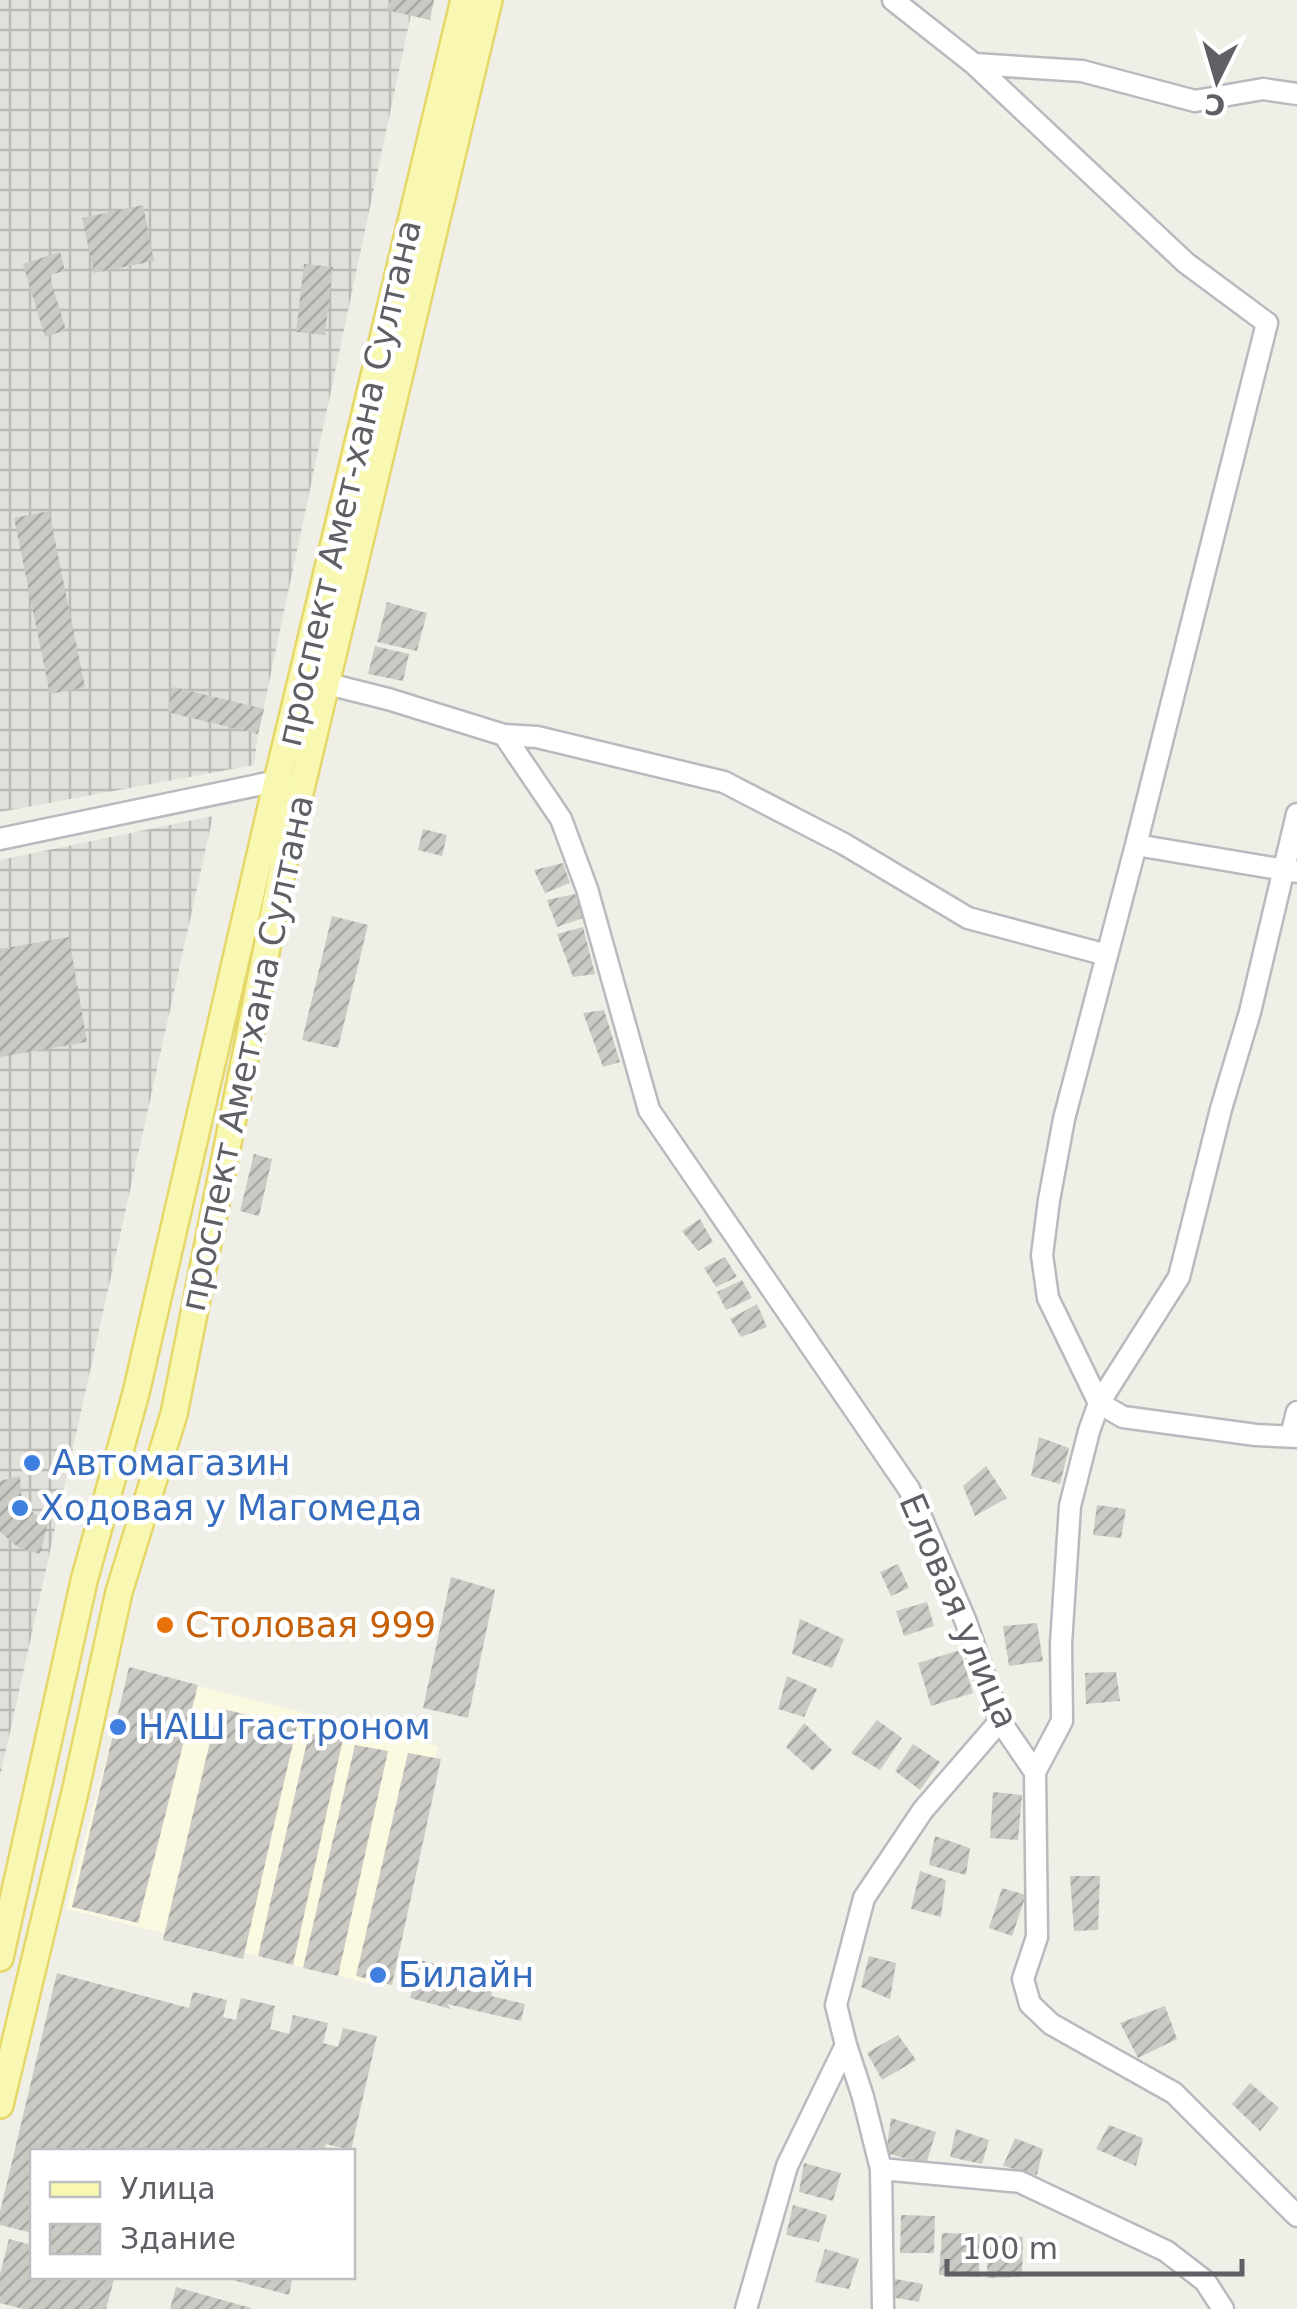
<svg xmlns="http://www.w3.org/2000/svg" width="1297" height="2309" font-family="'DejaVu Sans',sans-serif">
<defs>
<pattern id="industrial-grid" width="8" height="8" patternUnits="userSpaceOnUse" patternTransform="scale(2.5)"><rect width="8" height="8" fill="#e1e0db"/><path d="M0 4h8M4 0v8" fill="none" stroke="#bab9b5"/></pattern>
<pattern id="building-hatch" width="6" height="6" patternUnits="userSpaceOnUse" patternTransform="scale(2.5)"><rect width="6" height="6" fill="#cbc9c4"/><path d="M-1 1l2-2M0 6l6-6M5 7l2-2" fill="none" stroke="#a8a7a3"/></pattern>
</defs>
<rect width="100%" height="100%" fill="#efefe7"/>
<!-- commercial -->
<path fill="#fbf9e0" d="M130,1669L438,1746L383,1987L66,1909Z"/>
<!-- industrial -->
<path fill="url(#industrial-grid)" d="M0,0H414L258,734L254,765L0,812Z
M213,816L0,1777V860Z"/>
<!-- building -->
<path fill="url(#building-hatch)" d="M389,0H434L430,20L387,10Z
M143,205L154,261L94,273L82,218Z
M60,252L65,271L49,275L66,330L45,337L23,264Z
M304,264L333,267L325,335L296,332Z
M49,511L85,687L50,694L14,518Z
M387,602L427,613L417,651L377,642Z
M375,646L409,654L403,681L368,674Z
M173,687L264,709L258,734L167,712Z
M423,829L447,835L442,856L418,850Z
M563,863L570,883L545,893L534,870Z
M575,894L583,918L557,927L547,900Z
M332,916L368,925L338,1048L302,1040Z
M583,927L595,974L573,977L557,934Z
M69,937L87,1042L0,1057V949Z
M604,1010L620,1062L603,1067L583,1013Z
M254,1154L272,1159L259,1216L240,1211Z
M700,1219L713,1242L698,1251L682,1231Z
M725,1257L737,1277L716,1287L704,1268Z
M742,1280L752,1298L726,1310L717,1292Z
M757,1304L767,1327L741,1337L730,1319Z
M1039,1437L1069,1448L1060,1484L1031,1476Z
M986,1466L1007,1498L975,1516L963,1486Z
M20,1476L22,1505L48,1523L40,1554L18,1547L0,1532V1481Z
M1097,1505L1126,1509L1121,1538L1093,1535Z
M898,1564L909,1588L891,1596L880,1572Z
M451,1577L495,1590L468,1718L423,1708Z
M927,1602L934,1626L904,1636L896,1611Z
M800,1619L844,1639L832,1668L792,1654Z
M1037,1623L1043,1661L1009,1666L1003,1626Z
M960,1650L973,1693L931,1706L918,1663Z
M129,1667L198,1685L138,1923L72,1907Z
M1116,1672L1120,1701L1086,1704L1085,1673Z
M787,1676L817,1689L804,1717L778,1709Z
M218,1708L297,1726L243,1959L163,1940Z
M877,1720L902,1738L880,1770L851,1753Z
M804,1723L832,1750L813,1771L786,1747Z
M309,1733L343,1739L293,1965L258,1956Z
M913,1744L940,1762L920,1790L895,1771Z
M355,1745L388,1751L338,1976L303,1968Z
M408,1753L441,1759L392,1985L356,1976Z
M993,1792L1022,1795L1018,1840L990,1838Z
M935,1836L970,1848L966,1875L929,1865Z
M920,1871L946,1880L941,1917L911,1909Z
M1070,1876H1100L1098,1930L1074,1931Z
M1002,1888L1026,1895L1012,1936L989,1928Z
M869,1956L896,1963L890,1999L861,1987Z
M420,1960L495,1979L491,1996L525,2004L521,2021L447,2004L451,2009L410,1998Z
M57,1973L189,2008L193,1992L227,2000L223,2017L236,2020L241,1998L275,2006L270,2029L289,2034L293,2015L328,2023L323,2043L338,2047L343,2028L377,2036L351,2150L326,2144L324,2152H32V2233L0,2225V2212Z
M1165,2006L1177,2039L1138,2058L1120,2023Z
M898,2035L916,2060L882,2080L867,2053Z
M1250,2083L1279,2108L1260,2131L1232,2104Z
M891,2118L936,2132L926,2164L886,2153Z
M1109,2125L1143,2138L1136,2166L1096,2149Z
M956,2129L989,2140L982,2164L950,2157Z
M1015,2138L1043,2149L1037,2175L1003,2166Z
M804,2163L841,2173L833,2201L799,2192Z
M793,2205L827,2215L819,2242L786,2235Z
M901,2215L935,2216L934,2253H900Z
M942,2233L980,2234L979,2277L939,2275Z
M988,2236L1023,2237L1022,2277L987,2278Z
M9,2239L32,2245V2276H115L106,2309H23L0,2303V2274Z
M825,2249L859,2259L849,2289L815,2282Z
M218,2276H293L289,2295Z
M895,2279L923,2284L919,2302L891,2297Z
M176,2287L251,2308V2309H170Z"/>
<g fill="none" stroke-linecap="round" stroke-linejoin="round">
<!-- minor casing -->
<g stroke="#b9babf" stroke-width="25">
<path id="minor" d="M893,0L974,64L1186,263L1267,323L1136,845L1064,1119L1049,1200L1042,1255L1048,1298L1099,1403
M974,64L1082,71L1195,101L1263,89L1297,94
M312,680L388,699L504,735L537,737L724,782L844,844L968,918L1107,955
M504,735L561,819L587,889L649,1110L909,1489L966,1622L1000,1721L1035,1772L1037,1937L1023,1979L1030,2004L1051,2024L1174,2093L1297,2216
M0,839L277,781L285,786
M1136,845L1297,872
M1099,1403L1123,1417L1256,1435L1297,1437
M1291,1436L1297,1412
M1035,1772L1062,1721L1061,1644L1070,1506L1089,1431L1099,1403L1179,1277L1221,1109L1250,1012L1297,814
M846,2045L863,2097L881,2169L883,2309
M881,2169L1020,2182L1166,2251L1205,2281L1223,2309
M746,2309L787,2166L846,2045L836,2005L864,1898L923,1810L1000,1721"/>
</g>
<!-- major casing -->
<g stroke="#e6d769" stroke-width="30">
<path id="major" d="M0,1958L84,1581L136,1393L277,781L464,0
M0,2105L76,1788L119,1592L174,1414L286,852L489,0"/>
</g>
<!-- minor -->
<use href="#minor" stroke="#fff" stroke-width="20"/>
<!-- major -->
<use href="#major" stroke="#f8f8b2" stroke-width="25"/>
</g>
<!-- markers -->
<g fill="#3f7fe0" stroke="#fff" stroke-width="4">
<circle cx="32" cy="1463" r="10"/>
<circle cx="20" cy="1508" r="10"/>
<circle cx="118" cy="1727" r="10"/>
<circle cx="378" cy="1975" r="10"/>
</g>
<circle fill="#e8710a" stroke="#fff" stroke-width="4" cx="165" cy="1625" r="10"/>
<g text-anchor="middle" stroke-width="9" stroke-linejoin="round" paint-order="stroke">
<!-- street labels -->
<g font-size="35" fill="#5e6066" stroke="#fff">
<text transform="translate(349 483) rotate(-77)" y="12">проспект Амет-хана Султана</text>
<text transform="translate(247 1053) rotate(-78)" y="12">проспект Аметхана Султана</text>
<text transform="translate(959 1611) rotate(67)" y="12">Еловая улица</text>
</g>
<!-- shop labels -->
<g font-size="35" fill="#366cbe" stroke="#fff" text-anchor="start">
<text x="52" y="1475">Автомагазин</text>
<text x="40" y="1520">Ходовая у Магомеда</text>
<text x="138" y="1739">НАШ гастроном</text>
<text x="398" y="1987">Билайн</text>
</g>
<!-- food labels -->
<g font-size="35" fill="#c56008" stroke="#fff" text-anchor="start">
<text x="185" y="1637">Столовая 999</text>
</g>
</g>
<!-- legend -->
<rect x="30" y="2149" width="325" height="130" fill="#ffffff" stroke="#bfbfc2" stroke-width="2.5"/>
<rect x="50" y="2182" width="50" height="15" fill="#f8f8b2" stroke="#bfbfc2" stroke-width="2.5"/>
<text x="120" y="2199" font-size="30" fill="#5e6066">Улица</text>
<rect x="50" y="2224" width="50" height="30" fill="url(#building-hatch)" stroke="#bfbfc2" stroke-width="2.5"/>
<text x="120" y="2249" font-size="30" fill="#5e6066">Здание</text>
<!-- north arrow -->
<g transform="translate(1217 80) rotate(185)" stroke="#ffffff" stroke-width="8" paint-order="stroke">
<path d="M0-8L18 38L0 25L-18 38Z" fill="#5e6066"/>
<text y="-15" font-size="28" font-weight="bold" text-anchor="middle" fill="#5e6066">С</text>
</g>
<!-- scale -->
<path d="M947 2259v15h295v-15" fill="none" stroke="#5e6066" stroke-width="5"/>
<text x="962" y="2259" font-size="30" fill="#5e6066" stroke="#ffffff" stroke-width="8" paint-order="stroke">100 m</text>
</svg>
